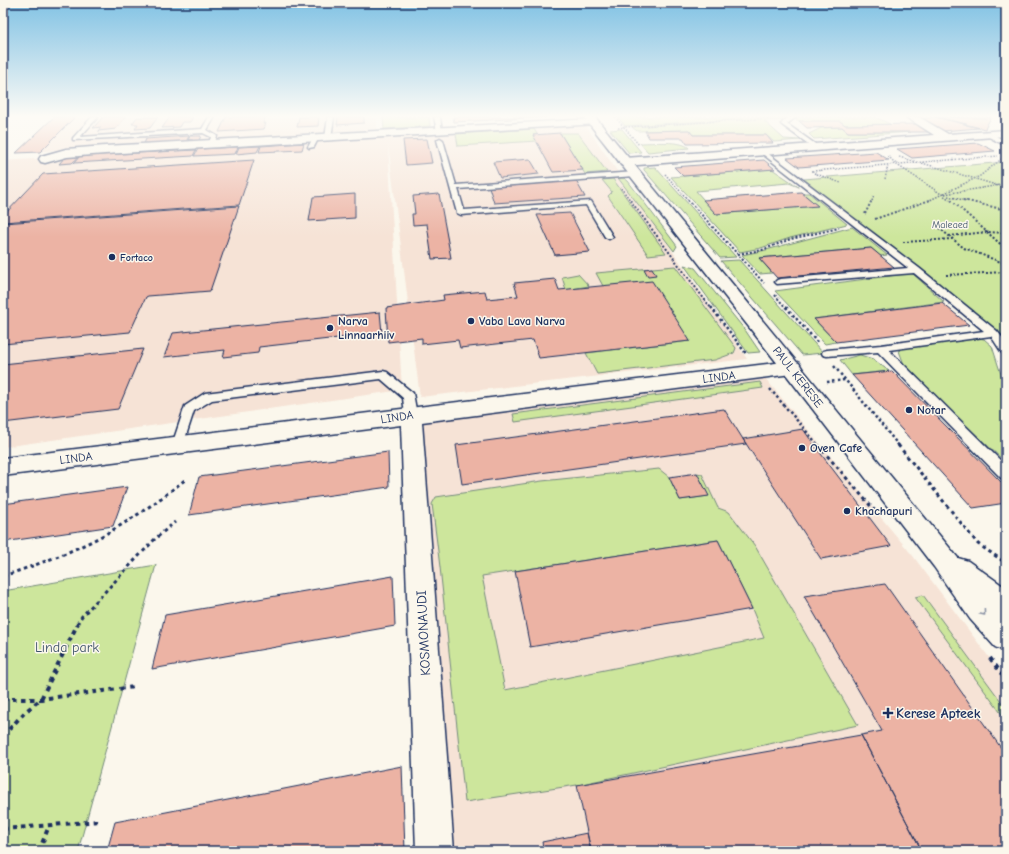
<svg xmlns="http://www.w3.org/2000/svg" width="1009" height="854" font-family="'Comic Neue',sans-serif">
<rect width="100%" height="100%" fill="#fbf7ec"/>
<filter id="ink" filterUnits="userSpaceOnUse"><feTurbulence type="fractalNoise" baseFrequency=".025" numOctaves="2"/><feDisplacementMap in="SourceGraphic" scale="8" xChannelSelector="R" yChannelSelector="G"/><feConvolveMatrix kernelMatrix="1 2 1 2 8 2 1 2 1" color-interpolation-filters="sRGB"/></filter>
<g filter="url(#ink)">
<!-- built -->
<path fill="#f6e3d6" d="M54,117H377V129L16,153Z
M584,123L747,359L420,397L388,144L402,390L3,447V161Z
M760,372L913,556L1006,680V851H435L411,415Z"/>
<!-- green -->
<path fill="#cde69c" stroke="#748a7d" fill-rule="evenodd" d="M383,117H429L430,126L384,129Z
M618,117H788L785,120L764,121L784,139L800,140L774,142L766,135H693L689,130L637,131L632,127L744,119H741L625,126Z
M800,117H875L890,124L845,125L840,121H799L795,119Z
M842,127L848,132H911L814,139L809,134L821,128Z
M534,129L537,134L533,135L537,141L458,146L456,134Z
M622,129L641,152L629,153L610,130Z
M560,133H578L607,172L585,174Z
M640,143C651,143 682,140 689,148L648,152Z
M1006,162V342L804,179Z
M655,167L736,257L720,258L644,170V168Z
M772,169L799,187L789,183L696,191L716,214L817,206L803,193H809L847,224L790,238L761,248L740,252L671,177Z
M618,178H624L628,181L677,246L674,251Z
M613,179L666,253L648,255L608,196L612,192L602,180Z
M852,227L887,255L880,256L871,248L759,258L772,273L760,274L742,255L766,250Z
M739,260L823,353L802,355L721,261Z
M684,265L695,268L745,330L760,352L748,353Z
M675,266L736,348L734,353L715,360L597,374L586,353L690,341L603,286L596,273Z
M912,273L944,302L814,319L836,342L825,344L775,291Z
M578,274L589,286L566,290L562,277Z
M974,337L984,339L992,346L1006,390V463L905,367L899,351L905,347Z
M860,355L873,359L889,371L852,375L840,360Z
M760,382L763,388L515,422L513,414Z
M659,469L669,477L680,500L708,496L697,473L702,474L718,508L729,512L755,546L858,725L577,785L465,802L440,567L432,504L436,497L542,481ZM718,540L752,609L764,638L505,690L482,576Z
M156,565L78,851H3V591Z
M923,595L1006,708V720L915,597Z"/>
<!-- building -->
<path fill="#ecb3a4" stroke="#1b2f5e" d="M54,117H75L40,152L16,153Z
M103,117H126L116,129L98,131L101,127L93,128Z
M137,117H158L150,128L135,129L138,124H132Z
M170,117H193L190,122H182L179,127L162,128Z
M226,117H265L263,124L266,123L264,129L219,132Z
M299,117H319L318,126L297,127Z
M338,117H364V123L337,125Z
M453,117H546L454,122Z
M935,117L986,118L991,117L985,129Z
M935,117L967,124L966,125L979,128L942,131L919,119Z
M799,121H840L845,125L920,124L931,132H848L842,127L807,128Z
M689,130L693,135H766L773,143L687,144L683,138H649L645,131Z
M560,133L583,170L553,172L533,135Z
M189,136L187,140H192L191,142L143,146L146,139Z
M190,136H201L198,142H192L193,140H188Z
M427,139L432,163L406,165L403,140Z
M304,143L302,150L259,152L261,146Z
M978,143L995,151L912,158L897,149Z
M260,146L257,152L236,154L239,147Z
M238,147L235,154L194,156L198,149Z
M196,150L193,156L74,163L80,156Z
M876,152L889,160L799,167L787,158Z
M65,157H79L72,163L59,164Z
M530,159L539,174L500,178L493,162Z
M254,160L239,205L3,222V216L43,174Z
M764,160L775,169L683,176L674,167Z
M576,181L585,197L494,203L489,187Z
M801,192L818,206L716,214L703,200Z
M355,194V218L309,221L313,197Z
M439,194L451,258L432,259L427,224L413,225L412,214H415L413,196Z
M239,206L210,291L148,296L146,297L130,332L3,344V223Z
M570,213L590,252L555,255L537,215Z
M871,248L894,267L777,278L759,258Z
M652,268L656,275L648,276L644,269Z
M555,279L559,290L652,281L690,341L539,358L533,340L460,348L458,340L422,344V338L388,342L386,308L444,300L443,295L485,291L487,299L518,296L514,283Z
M942,303L969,325L836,342L814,319Z
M380,312L382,333L259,347L258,353L223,357L225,350L164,357L173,333Z
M143,349L118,409L3,423V364Z
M892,371L1006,487V503L973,508L852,375Z
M724,409L746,444L462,484L456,445Z
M803,429L815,446L891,546L821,559L743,439Z
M388,452L389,487L189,515L199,477Z
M697,473L709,496L680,500L669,477Z
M127,487L113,526L3,542V504Z
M718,540L752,609L530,647L515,571Z
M393,576L395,626L152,669L165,615Z
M885,584L1006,755V851H922L861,735L882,731L804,596Z
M861,735L922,851H591L577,785Z
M402,766L405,851H107L115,822Z
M587,833L591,851H544L542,842Z"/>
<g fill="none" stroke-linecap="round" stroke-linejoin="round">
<!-- service casing -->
<g stroke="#1b2f5e" stroke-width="3">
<path id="service" d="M92,117H98L80,137L202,129L209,117H215L207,130L217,136L214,145L211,147L208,145L211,137L203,133L73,140V138Z
M328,117H334L331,138L328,140L325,138Z
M434,117H440L442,132L437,131Z
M788,117H796L787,124L818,146V148H814L782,125L781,124Z
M989,133L1006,141V146L987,136V134Z
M315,137L318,139L314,147L309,148L308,147L313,138Z
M440,138L443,140L456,185L635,172L638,174L635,176L458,189L464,210L591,201L613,237L609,239L605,237L586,205L461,215L457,213L437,140Z
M762,149L919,268L997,331L1006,342V354L1002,353L991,336L889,350L1006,466V479L1001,478L878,352L827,356L823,355L822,353L823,351L827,350L881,345L984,331L914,273L777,284L775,282L777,280L780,279L908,268L760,152L759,151Z
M383,371L387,372L413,393L417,415L415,418L411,419L407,418L405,415L403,398L381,379L212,400L194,411L182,448L178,450L174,448L172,445L185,406L205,393Z"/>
</g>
<!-- minor casing -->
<g stroke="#1b2f5e" stroke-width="3">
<path id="minor" d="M906,117H919L948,134L1006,130V136L625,166L621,165L619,162L621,159L625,158L934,135Z
M593,119L598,122L597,124L105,154L67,157L45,163L41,162L39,159L41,156L66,149L105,146Z
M792,361L799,363L802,368L799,373L422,422L454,851H416L401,425L3,476V458Z"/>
</g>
<!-- trunk casing -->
<g stroke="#1b2f5e" stroke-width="3">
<path id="trunk" d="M584,117H595L958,558L968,561L1006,588V652L995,647L970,619L934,567L785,373Z"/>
</g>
<!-- path-far4 -->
<path stroke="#1b2f5e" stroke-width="1.5" stroke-dasharray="1.5 1.5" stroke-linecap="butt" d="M615,117L624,127L773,118
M618,128L624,127L639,145
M888,156L897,165L952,201
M899,157L917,162
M922,163L1006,188
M812,171L998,156
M814,173L841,183
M665,174L689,201
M885,179L888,166
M621,188L631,201
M945,194L1006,184
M948,196L967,201
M872,201L874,196
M928,201L980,176L1004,157"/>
<!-- path-far3 -->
<path stroke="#1b2f5e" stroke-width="2" stroke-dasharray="2 2" stroke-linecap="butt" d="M630,200L711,308
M688,200L764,283
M951,200L1006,249
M963,200L1006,210
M865,214L872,200
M875,219L930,200
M939,228L964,248L1006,264
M949,236L987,232L1006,233
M903,242L952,239
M738,254L762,250L791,239L839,228
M946,275L1006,272
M775,295L786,308"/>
<!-- path-far2 -->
<path stroke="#1b2f5e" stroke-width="2.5" stroke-dasharray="2.5 2.5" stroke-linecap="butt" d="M711,307L747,355
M786,307L817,342
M834,366L899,446
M827,382L845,380
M770,389L819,446"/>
<!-- path-far1 -->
<path stroke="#1b2f5e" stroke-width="3" stroke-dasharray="3.5 3.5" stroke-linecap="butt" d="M818,445L875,511
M898,445L978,544L1006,563
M3,576C46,562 88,546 126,522C147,509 167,494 186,479
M77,624L82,616L155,539L175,522"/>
<!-- path -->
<path stroke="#1b2f5e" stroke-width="4" stroke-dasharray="4.5 4.5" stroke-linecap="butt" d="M990,658L1006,680
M3,699H41L134,687
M3,736L25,712L41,699L78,623
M3,829L100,821
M39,851L49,826"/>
<!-- service -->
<use href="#service" fill="#fbf7ec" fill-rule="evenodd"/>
<!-- minor -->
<use href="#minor" fill="#fbf7ec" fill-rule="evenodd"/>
<!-- trunk -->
<use href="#trunk" fill="#fbf7ec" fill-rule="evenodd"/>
</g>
<!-- one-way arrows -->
<defs><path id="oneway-chevron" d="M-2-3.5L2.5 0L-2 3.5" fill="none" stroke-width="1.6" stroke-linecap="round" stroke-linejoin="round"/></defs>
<use stroke="#8b93a5" href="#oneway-chevron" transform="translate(983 613) rotate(50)"/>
</g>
<!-- sky -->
<linearGradient id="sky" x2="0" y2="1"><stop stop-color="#81c2e4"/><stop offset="0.49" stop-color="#fdfbf6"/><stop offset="1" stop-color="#fdfbf6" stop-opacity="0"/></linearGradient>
<rect width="1009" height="237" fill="url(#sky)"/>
<!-- markers -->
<g fill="#1b2f5e" stroke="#fbf7ec" stroke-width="1.5">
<circle cx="112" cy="257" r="4"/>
<circle cx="471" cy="321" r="4"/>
<circle cx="330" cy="328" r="4"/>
<circle cx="909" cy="410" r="4"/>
<circle cx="802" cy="448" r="4"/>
<circle cx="847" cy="511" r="4"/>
<path d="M886 707h4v4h4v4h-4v4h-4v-4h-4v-4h4z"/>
</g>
<g text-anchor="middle" stroke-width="3" stroke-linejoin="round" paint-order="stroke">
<!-- far-park labels -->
<g font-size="10" fill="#3f546a" stroke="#fbf7ec">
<text x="950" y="228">Maleaed</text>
</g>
<!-- far-poi labels -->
<g font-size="10" font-weight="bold" fill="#1b2f5e" stroke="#fbf7ec" text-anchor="start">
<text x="120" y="261">Fortaco</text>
</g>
<!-- poi labels -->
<g font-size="12" font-weight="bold" fill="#1b2f5e" stroke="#fbf7ec" text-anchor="start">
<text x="338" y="325">Narva<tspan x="338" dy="14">Linnaarhiiv</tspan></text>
<text x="479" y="325">Vaba Lava Narva</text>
<text x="917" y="414">Notar</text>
<text x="810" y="452">Oven Cafe</text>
<text x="855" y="515">Khachapuri</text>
</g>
<!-- street labels -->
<g font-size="12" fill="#1b2f5e" stroke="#fbf7ec">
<text transform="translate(719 377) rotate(-7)" y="4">LINDA</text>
<text transform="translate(798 377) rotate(52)" y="4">PAUL KERESE</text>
<text transform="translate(397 417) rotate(-9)" y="4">LINDA</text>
<text transform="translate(76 458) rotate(-7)" y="4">LINDA</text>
</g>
<!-- near-street labels -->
<g font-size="14" fill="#1b2f5e" stroke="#fbf7ec">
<text transform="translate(423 633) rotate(-93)" y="5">KOSMONAUDI</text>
</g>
<!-- near-park labels -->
<g font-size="14" fill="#3f546a" stroke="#fbf7ec">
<text x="67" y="652">Linda park</text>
</g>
<!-- near-poi labels -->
<g font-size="14" font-weight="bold" fill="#1b2f5e" stroke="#fbf7ec" text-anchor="start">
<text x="896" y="718">Kerese Apteek</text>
</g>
</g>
<!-- margin -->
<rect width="1009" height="854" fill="none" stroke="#fbf7ec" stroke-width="16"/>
<rect x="8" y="8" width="993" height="838" fill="none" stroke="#1b2f5e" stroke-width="1.5" filter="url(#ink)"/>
</svg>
